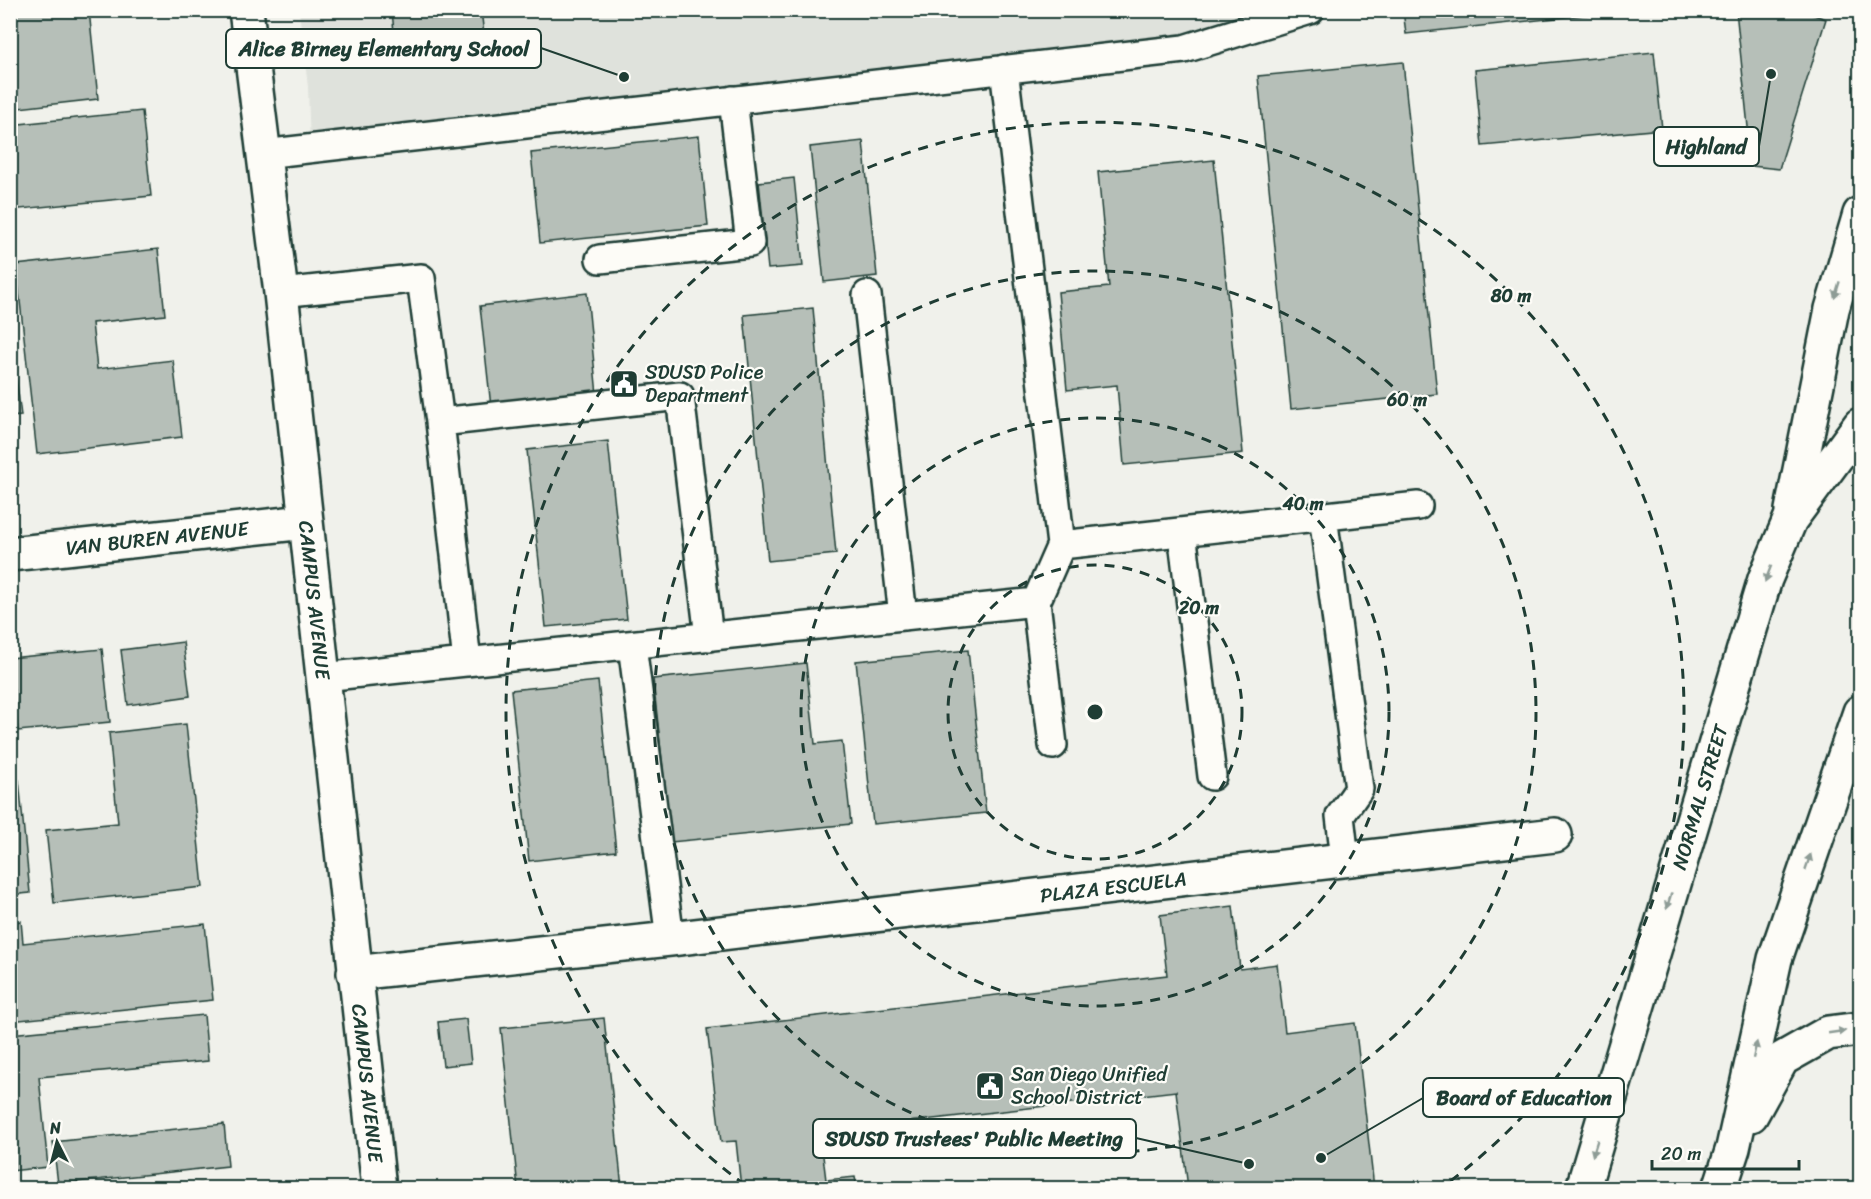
<svg xmlns="http://www.w3.org/2000/svg" width="1871" height="1199" font-family="Sriracha,sans-serif">
<rect width="100%" height="100%" fill="#f0f1eb"/>
<filter id="ink" filterUnits="userSpaceOnUse"><feTurbulence type="fractalNoise" baseFrequency=".0167" numOctaves="2"/><feDisplacementMap in="SourceGraphic" scale="12" xChannelSelector="R" yChannelSelector="G"/><feConvolveMatrix kernelMatrix="1 2 1 2 8 2 1 2 1" color-interpolation-filters="sRGB"/></filter>
<g filter="url(#ink)">
<!-- built -->
<path fill="#dfe2dc" d="M299,11H1310L1184,49L310,149L308,87Z"/>
<!-- building -->
<path fill="#b6bfb8" stroke="#1f3d34" stroke-width="1.5" d="M10,10H89L98,99L10,109Z
M392,10H481L484,35L395,44Z
M1403,10H1632L1406,34Z
M1736,10H1799L1826,19L1779,169L1752,166Z
M1654,52L1662,129L1482,146L1475,70Z
M1403,62L1437,394L1291,409L1258,76Z
M142,111L151,196L10,210V125Z
M699,136L708,226L540,243L531,153Z
M863,141L877,276L824,282L810,147Z
M1214,160L1243,453L1124,465L1117,385L1067,390L1058,292L1109,287L1098,172Z
M794,178L803,266L768,269L759,182Z
M158,249L165,315L92,323L97,369L173,360L182,437L37,454L16,265Z
M587,293L598,405L492,416L480,306Z
M813,308L836,554L768,561L744,315Z
M10,327L21,416L10,417Z
M608,441L627,619L546,627L527,450Z
M183,642L190,696L128,705L121,650Z
M102,649L110,722L18,731L10,658Z
M968,650L986,813L873,824L856,661Z
M806,663L815,744L842,741L851,824L671,842L653,679Z
M598,681L616,851L529,861L511,690Z
M186,724L203,887L54,903L46,830L118,823L109,733Z
M19,780L30,893L10,895V781Z
M1233,906L1240,969L1277,964L1285,1032L1355,1023L1374,1188H1188L1176,1091L820,1132L826,1180L855,1177L857,1188H741L736,1141L721,1142L707,1029L1167,975L1160,915Z
M21,921L23,943L205,924L213,1000L10,1021V923Z
M204,1015L208,1061L39,1077L48,1167L10,1171V1034Z
M604,1018L622,1188H518L501,1028Z
M466,1019L471,1063L443,1066L438,1022Z
M224,1124L228,1166L58,1184L53,1142Z
M201,1184L202,1188H157Z"/>
<g fill="none" stroke-linecap="round" stroke-linejoin="round">
<!-- service casing -->
<g stroke="#1f3d34" stroke-width="32">
<path id="service" d="M1004,69L1061,545L1036,602
M263,154L1184,49L1310,10
M600,259L750,243L733,100
M281,293L421,278L440,422
M867,295L903,616
M1323,516L1359,789L1340,816L1345,859
M1182,532L1212,776
M1061,545L1418,506
M632,645L670,939
M467,662L440,422L680,396L709,637
M323,677L1036,602L1053,745"/>
</g>
<!-- minor casing -->
<g stroke="#1f3d34" stroke-width="38">
<g id="minor">
<path id="s1" d="M10,554L305,522"/>
<path id="s2" d="M354,973L670,939L1555,835"/>
</g>
</g>
<!-- tertiary casing -->
<g stroke="#1f3d34" stroke-width="38">
<g id="tertiary">
<path id="s3" d="M246,10L281,293L379,1188"/>
</g>
</g>
<!-- primary casing -->
<g stroke="#1f3d34" stroke-width="38">
<g id="primary">
<path d="M1792,510L1832,309L1860,214"/>
<path d="M1751,1115L1782,1059L1828,1033L1860,1029"/>
<path id="s4" d="M1583,1188L1765,579L1790,520L1860,425"/>
<path d="M1720,1188L1733,1148L1775,959L1860,712"/>
</g>
</g>
<!-- service -->
<use href="#service" stroke="#fdfcf7" stroke-width="27"/>
<!-- minor -->
<use href="#minor" stroke="#fdfcf7" stroke-width="33"/>
<!-- tertiary -->
<use href="#tertiary" stroke="#fdfcf7" stroke-width="33"/>
<!-- primary -->
<use href="#primary" stroke="#fdfcf7" stroke-width="33"/>
</g>
<!-- one-way arrows -->
<defs><path id="oneway-solid" d="M-6-.8H1V-3.2L6.5 0L1 3.2V.8H-6Z" transform="scale(1.5)"/></defs>
<g fill="#8e9c96">
<use href="#oneway-solid" transform="translate(1837 290) rotate(107)"/>
<use href="#oneway-solid" transform="translate(1768 574) rotate(111)"/>
<use href="#oneway-solid" transform="translate(1808 862) rotate(-71)"/>
<use href="#oneway-solid" transform="translate(1669 901) rotate(107)"/>
<use href="#oneway-solid" transform="translate(1837 1032) rotate(-8)"/>
<use href="#oneway-solid" transform="translate(1755 1050) rotate(-77)"/>
<use href="#oneway-solid" transform="translate(1595 1148) rotate(107)"/>
</g>
</g>
<!-- distance rings -->
<g fill="none" stroke="#1f3d34" stroke-width="3" stroke-dasharray="10 8">
<circle cx="1095" cy="712" r="147"/>
<circle cx="1095" cy="712" r="294"/>
<circle cx="1095" cy="712" r="441"/>
<path d="M745 1185A589 589 0 1 1 1445 1185"/>
</g>
<!-- icons -->
<defs>
<g id="civic-square" transform="scale(1.5)"><rect x="-9" y="-9" width="18" height="18" rx="4" fill="#1f3d34" stroke="#fdfcf7"/><path d="M-.6-6.5H3V-4.5H.6V-3L4-1V1h2V6H-6V1h2V-1L-.6-3ZM-1.2 2.5V6h2.4V2.5Z" fill="#fff"/></g>
</defs>
<g fill-rule="evenodd">
<use href="#civic-square" x="624" y="384"/>
<use href="#civic-square" x="990" y="1086"/>
</g>
<g text-anchor="middle" stroke-width="4.5" stroke-linejoin="round" paint-order="stroke">
<!-- poi labels -->
<g font-size="20" fill="#1f3d34" stroke="#fdfcf7" text-anchor="start">
<text x="645" y="379">SDUSD Police<tspan x="645" dy="23">Department</tspan></text>
<text x="1011" y="1081">San Diego Unified<tspan x="1011" dy="23">School District</tspan></text>
</g>
<!-- street labels -->
<g font-size="20" fill="#1f3d34" stroke="#fdfcf7">
<text dy="7" stroke="none"><textPath href="#s1" startOffset="148">VAN BUREN AVENUE</textPath></text>
<text dy="7" stroke="none"><textPath href="#s3" startOffset="594">CAMPUS AVENUE</textPath></text>
<text dy="7" stroke="none"><textPath href="#s4" startOffset="408">NORMAL STREET</textPath></text>
<text dy="7" stroke="none"><textPath href="#s2" startOffset="764">PLAZA ESCUELA</textPath></text>
<text dy="7" stroke="none"><textPath href="#s3" startOffset="1080">CAMPUS AVENUE</textPath></text>
</g>
</g>
<circle cx="1095" cy="712" r="9" fill="#1f3d34" stroke="#fdfcf7" stroke-width="3"/>
<g font-size="18" text-anchor="middle" font-weight="bold" fill="#1f3d34" stroke="#fdfcf7" stroke-width="4.5" stroke-linejoin="round" paint-order="stroke">
<text x="1511" y="302">80 m</text>
<text x="1407" y="406">60 m</text>
<text x="1303" y="510">40 m</text>
<text x="1199" y="614">20 m</text>
</g>
<!-- callouts -->
<path fill="none" stroke="#1f3d34" stroke-width="2" d="M624 77L541 48M1771 74L1759 146M1321 1158L1423 1098M1249 1164L1136 1138"/>
<g fill="#1f3d34" stroke="#fdfcf7" stroke-width="2">
<circle cx="624" cy="77" r="6"/>
<circle cx="1771" cy="74" r="6"/>
<circle cx="1321" cy="1158" r="6"/>
<circle cx="1249" cy="1164" r="6"/>
</g>
<g fill="#fdfcf7" stroke="#1f3d34" stroke-width="2">
<rect x="226" y="29" width="315" height="39" rx="6"/>
<rect x="1654" y="127" width="105" height="39" rx="6"/>
<rect x="1423" y="1078" width="201" height="39" rx="6"/>
<rect x="813" y="1119" width="323" height="39" rx="6"/>
</g>
<g font-size="21" text-anchor="middle" font-weight="bold" fill="#1f3d34">
<text x="384" y="56">Alice Birney Elementary School</text>
<text x="1706" y="154">Highland</text>
<text x="1524" y="1105">Board of Education</text>
<text x="974" y="1146">SDUSD Trustees' Public Meeting</text>
</g>
<!-- margin -->
<rect width="1871" height="1199" fill="none" stroke="#fdfcf7" stroke-width="36"/>
<rect x="18" y="18" width="1835" height="1163" fill="none" stroke="#1f3d34" stroke-width="2" filter="url(#ink)"/>
<!-- north arrow -->
<g transform="translate(57 1142) rotate(354)" stroke="#fdfcf7" stroke-width="4.5" paint-order="stroke">
<path d="M0-4.5L10 22L0 15L-10 22Z" fill="#1f3d34"/>
<text y="-9" font-size="16" font-weight="bold" text-anchor="middle" fill="#1f3d34">N</text>
</g>
<!-- scale -->
<path d="M1652 1160v9h147v-9" fill="none" stroke="#1f3d34" stroke-width="3"/>
<text x="1661" y="1160" font-size="18" fill="#1f3d34" stroke="#fdfcf7" stroke-width="4.5" paint-order="stroke">20 m</text>
</svg>
